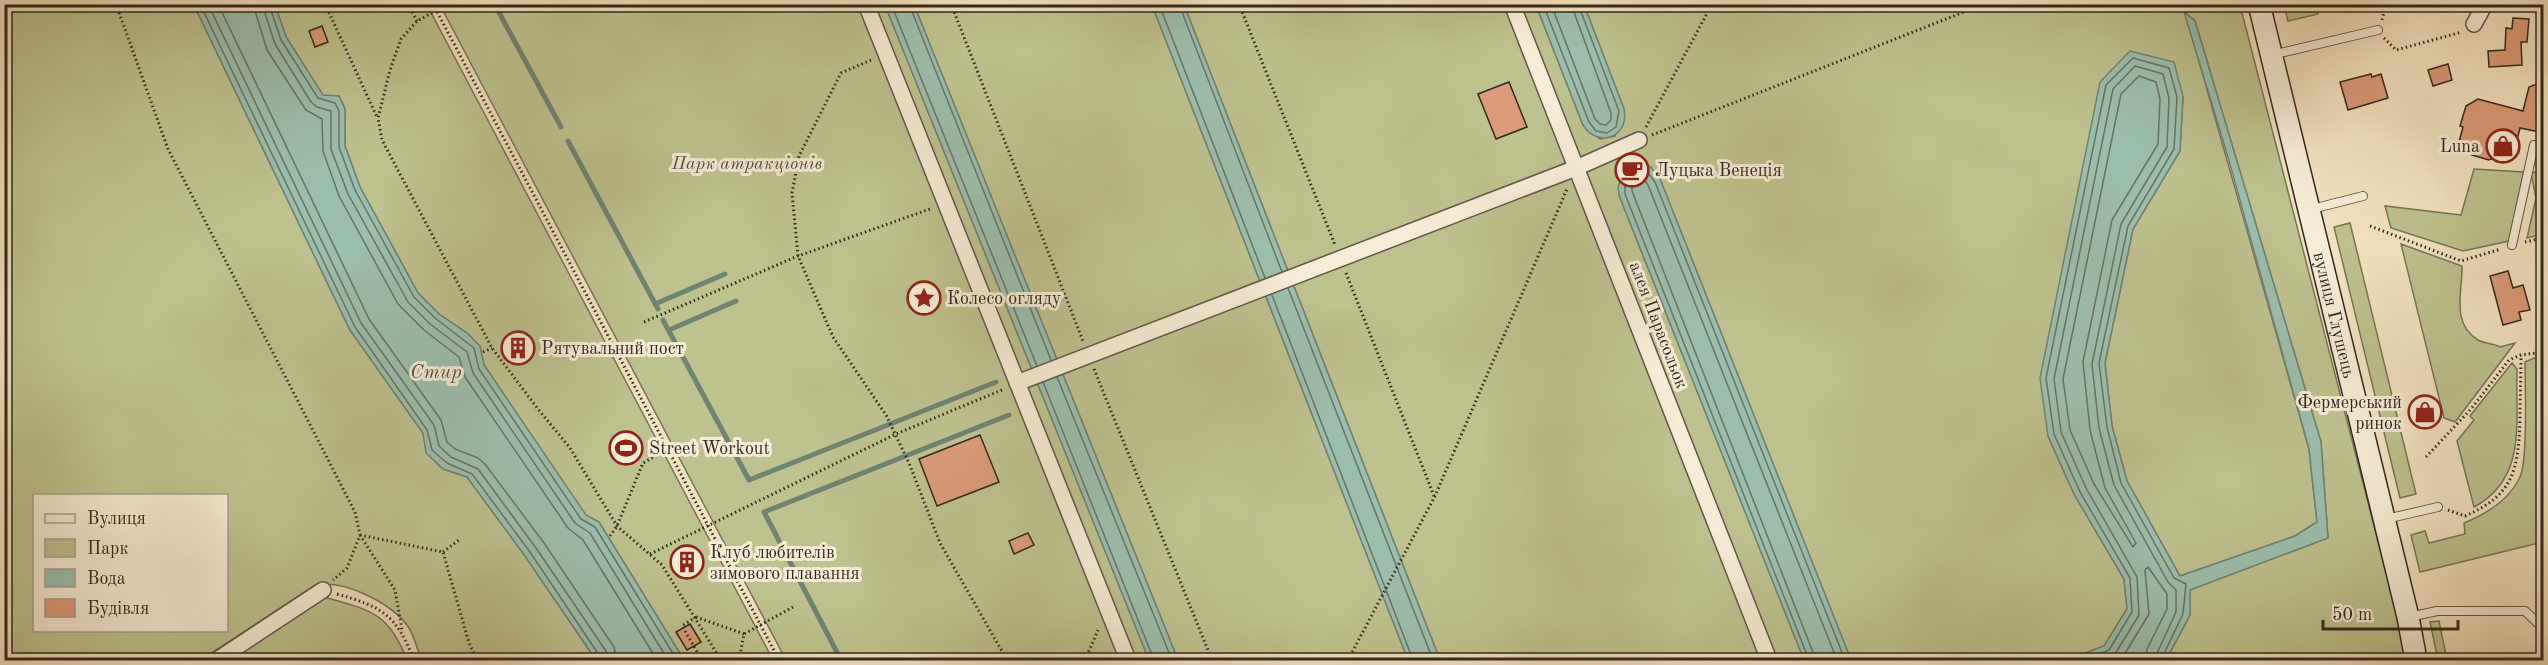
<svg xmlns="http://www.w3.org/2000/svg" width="2548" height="665" font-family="'Old Standard TT',serif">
<rect width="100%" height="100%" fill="#f3e2bf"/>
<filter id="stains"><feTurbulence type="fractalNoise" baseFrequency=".00333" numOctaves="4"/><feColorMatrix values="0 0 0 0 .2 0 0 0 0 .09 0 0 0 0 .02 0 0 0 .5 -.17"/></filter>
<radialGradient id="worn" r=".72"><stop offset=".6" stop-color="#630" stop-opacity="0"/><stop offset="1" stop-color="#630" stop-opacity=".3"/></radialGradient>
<!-- green -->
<path fill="#bec28f" stroke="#787556" stroke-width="1.5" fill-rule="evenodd" d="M4,5H194L350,330L423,433L427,453L443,469L467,477L525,556L596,660H422C417,650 414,634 407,625C390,603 344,579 315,585L201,660H5ZM34,496H226V630H34Z
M275,5H427L773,660H684L599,522L586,516L484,365L480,346L467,333L439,314L418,293L360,187L345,146V109L339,96H323L286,37Z
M440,5H885L1149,660H786Z
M914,5H1152L1408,660H1178Z
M1184,5H1536L1583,125L1600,139L1615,136L1624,109L1584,5H2240L2397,615L2407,660H2166L2190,615L2189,590L2328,538L2321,442L2195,21L2185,12L2309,449L2317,522L2295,536L2180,576L2127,481L2112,426L2105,363L2133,229L2180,151L2183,96L2048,436L2074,494L2124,579L2127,609L2104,646L2067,660H1851L1660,179L1619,195L1804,660H1440Z
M2284,5H2316L2318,14L2288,21Z
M2474,169L2524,172L2509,241L2463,251L2391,228L2385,206L2461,215Z
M2543,170V234L2527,238L2536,198L2531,173Z
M2350,223L2416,494L2400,498L2334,227Z
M2401,244L2462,266C2463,290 2450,323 2478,340C2485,344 2493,343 2500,347L2515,343L2455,422L2444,418Z
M2541,355L2544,357L2543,542L2420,572L2411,535L2425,531L2429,543L2465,534L2464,523C2486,514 2509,501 2520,477C2528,460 2525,385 2525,362Z
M2512,363L2517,369C2515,421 2528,478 2474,507L2457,441L2474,420L2470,416Z
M324,597C371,610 389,613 407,660H229Z
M2439,621L2447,660H2438L2430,622Z"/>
<!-- water -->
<path fill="#9cbfad" stroke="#718373" stroke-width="1.5" d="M194,5H275L286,37L323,95L339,96L345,109V146L360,187L418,293L439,314L467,333L480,346L484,365L586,515L599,522L684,660H596L525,556L467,477L443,469L426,453L423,433L350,330Z
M885,5H914L1178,660H1149Z
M1152,5H1184L1440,660H1408Z
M1536,5H1584L1624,109C1630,137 1598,149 1583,125Z
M2184,12L2195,21L2321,442L2328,538L2190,590V615L2166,660H2067L2104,646L2127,609L2124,579L2074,494L2048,436L2040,378L2100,82L2130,51L2174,62L2183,96L2180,151L2133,229L2105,363L2112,426L2127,481L2180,576L2295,536L2317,522L2309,449L2228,157Z
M1643,165L1651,167L1660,179L1851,660H1804L1619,195L1618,187L1623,173Z"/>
<!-- pier -->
<path fill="#f3e2bf" d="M1643,162L1648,173L1623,182L1620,171L1631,164Z"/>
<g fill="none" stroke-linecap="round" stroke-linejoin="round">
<!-- shore -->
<path stroke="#667465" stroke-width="1.5" d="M200,4L355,327L427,430L432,450L447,463L472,474L530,552L599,655L601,660
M208,4L361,323L434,425L439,446L451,457L478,469L536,548L606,651L608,660
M218,4L369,319L441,420L447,442L455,449L478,458L485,464L544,543L614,647L617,660
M253,4L267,50L306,110L322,119L323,151L339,196L398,304L424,330L459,357L465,377L568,528L583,540L657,660
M262,4L275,44L311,102L317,107L331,111V149L348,194L408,302L430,324L467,352L473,373L575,523L590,533L668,660
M269,4L281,40L318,98L335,103L339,111V147L355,190L414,297L435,318L474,348L479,369L581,519L595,527L677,660
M891,4L1037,366
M909,4L1051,360
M1159,4L1265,278
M1179,4L1282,272
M1543,4L1589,122L1596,131L1607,133L1616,127L1619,111L1578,4
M1551,4L1595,119L1600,124L1606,125L1611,120V113L1571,4
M2139,76L2156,82L2160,99L2158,144L2112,220L2083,362L2090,430L2105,488L2136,543L2133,547L2094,484L2070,430L2063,379L2121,94Z
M1288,288L1433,660
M1272,295L1413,660
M1057,377L1172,660
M1043,382L1154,660
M1809,660L1625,194V181L1636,171L1648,173L1655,182L1845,660
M1816,660L1632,191V184L1638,179H1644L1648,185L1837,660
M2084,660L2109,650L2132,612L2130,578L2080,492L2054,434L2046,378L2106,85L2133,58L2169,68L2177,97L2174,149L2128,226L2099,363L2107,427L2121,483L2174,578L2186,584L2183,614L2161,660
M2104,660L2115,654L2139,615L2137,577L2086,488L2061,432L2054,379L2113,89L2135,66L2163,74L2169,98L2167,147L2121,224L2092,364L2099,428L2114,485L2168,582L2176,590V612L2154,660
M2121,660L2149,614L2145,570L2148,567L2167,594V609L2147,649L2145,660"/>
<!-- stream -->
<path stroke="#718373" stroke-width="5" d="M495,5L561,127
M568,141L658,309
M655,304L725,274
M663,320L749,480L996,382
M669,330L736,301
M841,660L764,512L1009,415"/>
</g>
<!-- building -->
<path fill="#db9b78" stroke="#31281d" stroke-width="1.5" d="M2513,18L2529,19L2527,42H2521L2522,65L2489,67L2488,51L2505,50L2506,28L2512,29Z
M322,26L328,42L315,47L309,31Z
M2448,64L2452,80L2433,86L2428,70Z
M2371,74L2372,77L2381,74L2388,98L2348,110L2340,82Z
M2544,81V133L2520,128L2517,140L2512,138L2508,155L2504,153L2489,160L2472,155L2464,143L2459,142L2463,127L2460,126L2466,106L2478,99L2523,111L2529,87Z
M1509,82L1527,127L1496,139L1478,94Z
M2508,271L2513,288L2523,285L2530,310L2519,312L2521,320L2503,325L2490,276Z
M980,435L999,482L937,506L919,459Z
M1028,533L1034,545L1014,554L1009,541Z
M690,624L701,642L687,650L676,632Z"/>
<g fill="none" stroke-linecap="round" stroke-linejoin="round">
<!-- lane casing -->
<g stroke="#625646" stroke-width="10">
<path id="lane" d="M2272,55L2378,30
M2312,209L2363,196
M2512,245L2534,145L2544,146
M2386,519L2438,507
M2409,617L2437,611H2525L2544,629"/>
</g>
<!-- street casing -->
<g stroke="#625646" stroke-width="18">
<path id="street" d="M866,4L1128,660
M1512,4L1769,660
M2474,24L2485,4
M1017,383L1576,168L1639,140
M217,660L323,590"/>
</g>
<!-- secondary casing -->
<g stroke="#31281d" stroke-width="24">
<g id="secondary">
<path id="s1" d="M2259,4L2408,617L2416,660"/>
</g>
</g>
<!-- path -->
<path stroke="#31281d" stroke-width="3" stroke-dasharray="1.5 3" stroke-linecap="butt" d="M116,4L168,149L355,512L360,535L347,568L333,580
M325,4L377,117
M408,4L417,21
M433,4L779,660
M448,4L417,21L401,39L390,70L378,118L382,140L492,348L538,409L570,448L617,526L662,565L721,660
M951,4L1083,341
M1239,4L1335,245
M2382,20L2386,4
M2384,38L2396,50L2462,32
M871,60L841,73L799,156L792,193L798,256L833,337L886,415L909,463L940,543L1007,660
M1646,127L1712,4
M1652,135L1984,4
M2370,226L2461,261L2501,249
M2525,242L2544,238
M1346,273L1434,496
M644,322L798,256L930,209
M483,352L492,348
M1094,369L1212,660
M2426,457L2471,409L2509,360L2521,355L2544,352
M2448,510L2465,516C2514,495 2518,470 2520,420C2520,398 2521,377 2521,355
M360,535L443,552L469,643L477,660
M360,535L395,590L402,630
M610,536L617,526L643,463L668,449
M443,552L459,540
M650,554L896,434L1004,389
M337,594C383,607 396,615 414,660
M696,617L682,626L702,660
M696,617L744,634
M739,660L744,634L793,607
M1085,660L1098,630
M1348,660L1435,496L1567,189"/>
<!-- lane -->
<use href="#lane" stroke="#f7ecd5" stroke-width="8"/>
<!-- street -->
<use href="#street" stroke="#f7ecd5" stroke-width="15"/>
<!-- secondary -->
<use href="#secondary" stroke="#f7ecd5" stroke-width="21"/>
</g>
<!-- icons -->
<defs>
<g id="shop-ring" transform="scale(1.725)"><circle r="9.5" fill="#f7ecd5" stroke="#8f2418" stroke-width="1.5"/><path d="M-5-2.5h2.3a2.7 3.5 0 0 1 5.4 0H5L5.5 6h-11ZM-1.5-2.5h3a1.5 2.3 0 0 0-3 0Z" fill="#8f2418"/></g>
<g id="cafe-ring" transform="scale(1.725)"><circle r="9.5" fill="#f7ecd5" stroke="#8f2418" stroke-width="1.5"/><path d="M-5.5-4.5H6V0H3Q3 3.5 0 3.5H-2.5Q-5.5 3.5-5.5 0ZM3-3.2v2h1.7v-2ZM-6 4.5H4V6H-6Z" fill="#8f2418"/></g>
<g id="sight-ring" transform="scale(1.725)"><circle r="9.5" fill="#f7ecd5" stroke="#8f2418" stroke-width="1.5"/><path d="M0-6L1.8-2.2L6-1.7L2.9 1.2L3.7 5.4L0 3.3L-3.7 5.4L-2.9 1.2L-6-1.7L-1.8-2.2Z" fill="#8f2418"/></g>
<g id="building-ring" transform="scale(1.725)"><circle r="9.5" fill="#f7ecd5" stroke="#8f2418" stroke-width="1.5"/><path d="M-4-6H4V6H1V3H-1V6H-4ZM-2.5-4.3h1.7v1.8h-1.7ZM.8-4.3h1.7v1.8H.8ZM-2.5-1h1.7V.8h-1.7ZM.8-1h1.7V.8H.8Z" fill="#8f2418"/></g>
<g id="stadium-ring" transform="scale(1.725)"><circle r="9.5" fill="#f7ecd5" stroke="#8f2418" stroke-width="1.5"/><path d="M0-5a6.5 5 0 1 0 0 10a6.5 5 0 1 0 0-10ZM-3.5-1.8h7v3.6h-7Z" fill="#8f2418"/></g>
</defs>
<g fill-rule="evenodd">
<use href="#shop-ring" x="2503" y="146"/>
<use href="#cafe-ring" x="1632" y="170"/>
<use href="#sight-ring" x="924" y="298"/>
<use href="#building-ring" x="518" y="348"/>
<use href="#shop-ring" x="2425" y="412"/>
<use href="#stadium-ring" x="626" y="448"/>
<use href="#building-ring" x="687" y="562"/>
</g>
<g text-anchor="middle" stroke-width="6" stroke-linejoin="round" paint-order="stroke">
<!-- poi labels -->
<g font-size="18" fill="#31281d" stroke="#f7ecd5" text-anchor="start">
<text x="2480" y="152" text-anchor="end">Luna</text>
<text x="1655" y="176">Луцька Венеція</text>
<text x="947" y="304">Колесо огляду</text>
<text x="541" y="354">Рятувальний пост</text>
<text x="2402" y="408" text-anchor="end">Фермерський<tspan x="2402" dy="21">ринок</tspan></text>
<text x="649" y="454">Street Workout</text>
<text x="710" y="558">Клуб любителів<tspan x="710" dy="21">зимового плавання</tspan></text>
</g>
<!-- park labels -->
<g font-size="18" font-style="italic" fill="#544e3a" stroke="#f7ecd5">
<text x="747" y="169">Парк атракціонів</text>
</g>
<!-- street labels -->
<g font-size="18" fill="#31281d" stroke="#f7ecd5">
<text dy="6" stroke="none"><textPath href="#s1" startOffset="320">вулиця Глушець</textPath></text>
<text transform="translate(1659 325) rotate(69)" y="6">алея Парасольок</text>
</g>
<!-- water labels -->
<g font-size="20" font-style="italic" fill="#515548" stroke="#f7ecd5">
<text x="436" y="378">Стир</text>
</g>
</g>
<!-- margin -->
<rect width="2548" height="665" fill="none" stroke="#f3e2bf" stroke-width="24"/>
<rect x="6" y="6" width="2536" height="653" fill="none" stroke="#31281d" stroke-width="3"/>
<rect x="12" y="12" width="2524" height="641" fill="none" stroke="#31281d" stroke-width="1.5"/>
<!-- legend -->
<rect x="33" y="494" width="195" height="138" fill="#f7ecd5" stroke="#a89e8b" stroke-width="1.5"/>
<rect x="45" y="514" width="30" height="9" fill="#f7ecd5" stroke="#a89e8b" stroke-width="1.5"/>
<text x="87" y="524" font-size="18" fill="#31281d">Вулиця</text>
<rect x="45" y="539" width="30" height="18" fill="#bec28f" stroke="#a89e8b" stroke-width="1.5"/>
<text x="87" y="554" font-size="18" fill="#31281d">Парк</text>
<rect x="45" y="569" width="30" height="18" fill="#9cbfad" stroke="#a89e8b" stroke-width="1.5"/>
<text x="87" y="584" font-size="18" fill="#31281d">Вода</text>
<rect x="45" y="599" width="30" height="18" fill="#db9b78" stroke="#a89e8b" stroke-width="1.5"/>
<text x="87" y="614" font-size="18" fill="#31281d">Будівля</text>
<!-- scale -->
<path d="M2323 620v9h135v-9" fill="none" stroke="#31281d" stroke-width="3"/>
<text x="2332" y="620" font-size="18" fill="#31281d" stroke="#f7ecd5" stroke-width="4.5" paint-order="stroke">50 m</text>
<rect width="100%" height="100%" filter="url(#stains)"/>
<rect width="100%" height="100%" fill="url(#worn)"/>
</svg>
